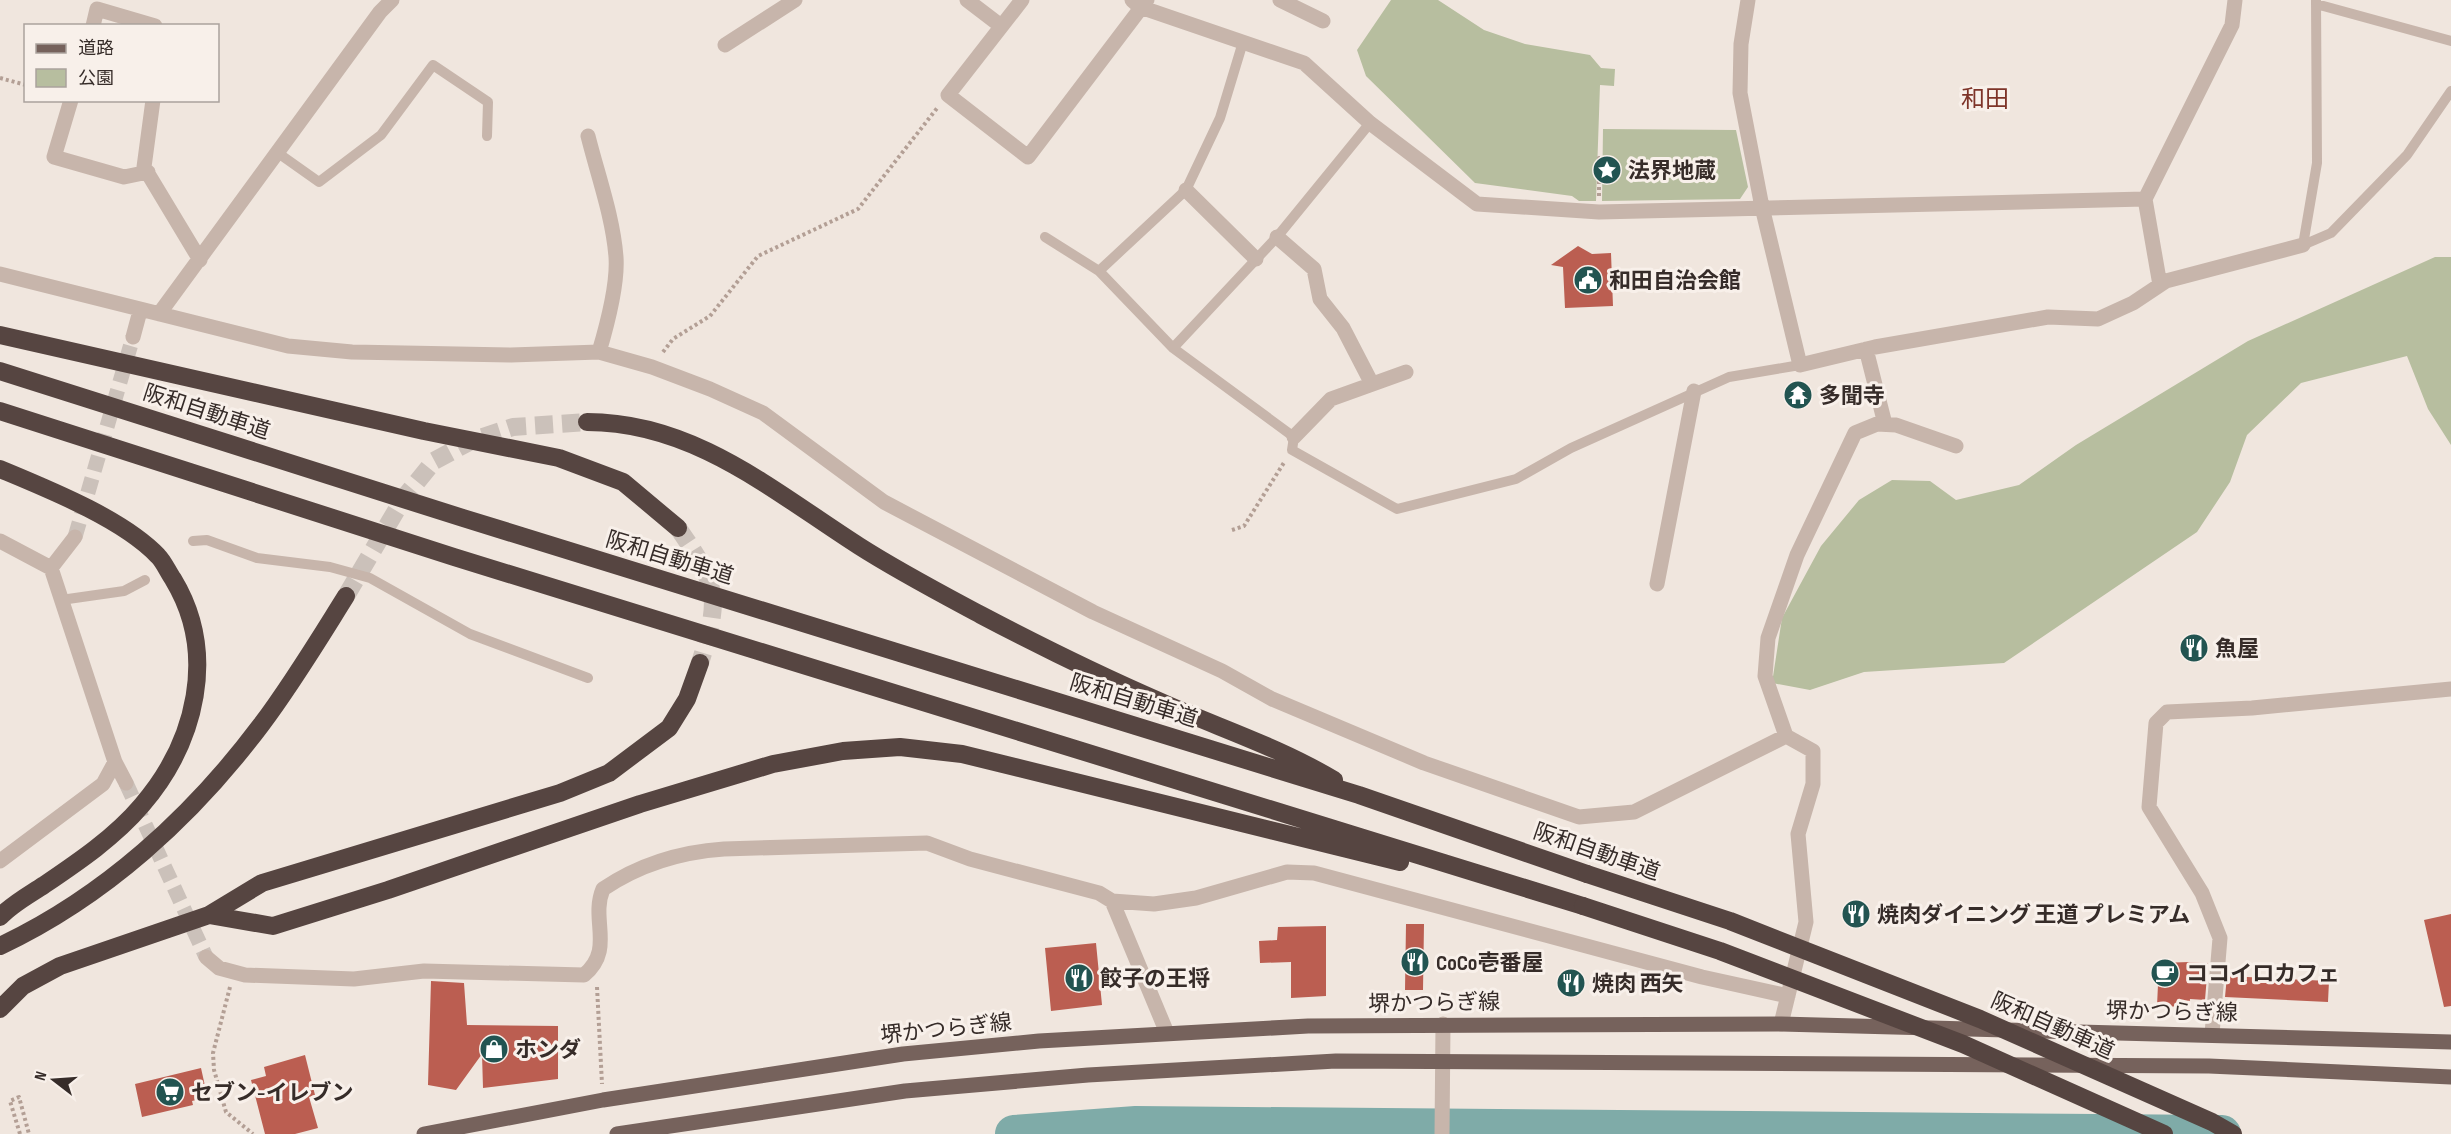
<svg xmlns="http://www.w3.org/2000/svg" width="2451" height="1134" font-family="'Sofia Sans Condensed','Noto Sans JP',sans-serif">
<rect width="100%" height="100%" fill="#f0e6de"/>
<!-- green -->
<path fill="#b7be9f" d="M1391,0H1438L1484,30L1525,44L1590,55L1601,68L1615,69L1614,86L1600,85L1596,201H1579L1572,196L1475,183L1366,76L1357,50Z
M1603,129L1736,130L1748,187L1740,199L1602,201Z
M2435,257H2451V445L2428,409L2407,356L2301,383L2247,435L2230,482L2197,532L2004,663L1864,672L1810,690L1772,683L1782,618L1821,546L1859,500L1892,480L1930,481L1956,500L2019,485L2076,445L2248,341Z"/>
<g fill="none" stroke-linecap="round" stroke-linejoin="round">
<!-- river -->
<path stroke="#7faba8" stroke-width="38" d="M1014,1134L1136,1125L2222,1134"/>
</g>
<!-- building -->
<path fill="#bb5e51" d="M1578,246L1592,254L1611,253L1613,306L1565,308L1563,267L1551,265Z
M2451,914V1006L2444,1007L2424,920Z
M1406,924H1424L1423,990H1405Z
M1326,926V996L1291,998V962L1260,963L1259,941L1277,940L1278,927Z
M1096,943L1102,1005L1051,1011L1045,948Z
M2189,962L2208,963L2205,1000L2190,999L2189,1007L2157,1006L2159,963Z
M2227,976L2329,981L2328,1002L2225,997Z
M431,981L464,983L467,1025L558,1026V1079L483,1088L482,1054L456,1090L428,1085Z
M305,1055L315,1095L309,1097L318,1128L295,1134H265L251,1080L266,1076L264,1067Z
M201,1068L205,1086L202,1087L204,1098L192,1101L193,1105L142,1117L135,1084Z"/>
<g fill="none" stroke-linecap="round" stroke-linejoin="round">
<!-- minor-tunnel -->
<path stroke="#cbc1ba" stroke-width="15" stroke-dasharray="15 8" stroke-linecap="butt" d="M75,537L133,337
M126,783L206,957"/>
<!-- motorway-tunnel -->
<path stroke="#cbc1ba" stroke-width="18" stroke-dasharray="18 9" stroke-linecap="butt" d="M678,528C718,586 721,596 700,663
M346,596L403,499L434,461L471,441L513,427L587,422"/>
<!-- path -->
<path stroke="#b39f95" stroke-width="4" stroke-dasharray="3 3" stroke-linecap="butt" d="M0,78L26,85
M1599,196V158H1611
M663,352L673,339L710,316L758,256L858,209L938,107
M1232,530L1244,526L1285,461
M230,987L213,1053L214,1070L226,1112L253,1134
M597,987L602,1084
M20,1134L10,1101L19,1097L29,1134"/>
<!-- service -->
<path stroke="#c7b5ab" stroke-width="10" d="M2316,4L2451,41
M278,153L319,182L381,135L433,65L488,102L487,136
M1045,237L1099,271L1186,190L1220,118L1243,42
M2303,245L2317,163L2316,0
M2303,245L2331,233L2407,155L2451,91
M1099,271L1173,348L1294,437L1292,450L1397,509L1516,479L1571,448L1729,377L1800,365
M1173,348L1277,237L1370,123
M193,541L207,540L257,558L330,567L370,578L470,634L588,678
M61,600L124,591L145,580"/>
<!-- minor -->
<path stroke="#c7b5ab" stroke-width="15" d="M967,0L1001,26
M1022,0L948,95L1028,157L1147,0
M1132,0L1140,7L1304,63L1370,123L1477,204L1599,212L2145,199
M1280,0L1323,21
M1748,0L1741,44L1740,93L1762,207L1800,365L1875,347L2048,317L2098,319L2133,303L2166,281L2303,245
M93,26L97,9L155,26
M725,45L795,0
M71,100L54,157L124,177L148,172
M153,100L144,167L200,260
M588,136C598,176 613,217 616,257C618,285 607,325 599,352
M1186,190L1256,259
M1277,237L1314,269L1320,299L1343,328L1372,384
M0,274L288,346L352,352L511,355L599,352L652,367L710,389L763,413L884,502L1093,612L1222,671L1272,699L1424,763L1579,817L1634,812L1786,736L1813,751V784L1798,834L1806,922L1781,1024
M2160,285L2145,199L2232,25L2235,0
M159,314L380,12L392,0
M133,337L140,311
M1866,349L1885,424
M1294,437L1331,399L1406,372
M0,541L51,568L115,762L103,784L0,861
M51,568L75,537
M1657,584L1694,391
M1786,736L1765,676L1768,638L1797,555L1855,433L1877,424L1896,425L1956,446
M115,762L126,783
M1112,901L1154,904L1196,898L1287,872L1314,873L1702,977L1788,996
M206,957L219,968L245,975L354,979L424,971L584,975C615,949 590,920 603,889C640,864 680,852 724,849L927,843L970,859L1099,893L1112,901L1167,1033
M2212,1034L2220,938L2202,893L2149,807L2156,723L2167,712L2252,708L2451,689
M1442,1134L1443,1024"/>
<!-- primary -->
<path stroke="#76625c" stroke-width="15" d="M424,1134L603,1100L903,1054L1039,1041L1308,1026L1781,1024L2451,1042
M617,1134L905,1091L1088,1075L1336,1061L2209,1066L2451,1077"/>
<!-- motorway -->
<path stroke="#564541" stroke-width="18" d="M0,335L424,431L559,458L623,482L678,528
M0,371L463,518L1359,795L1587,874
M0,411L454,557L1583,906
M587,422C694,422 773,491 859,546C898,571 940,593 981,615C1040,646 1101,676 1161,702C1219,728 1279,747 1334,780
M0,469C48,489 123,519 158,556C164,562 168,572 173,579C218,653 196,742 142,805C115,837 78,862 44,885C29,895 12,904 0,917
M209,915L273,926L388,890L640,804L773,764L843,751L900,747L962,754L1400,862
M0,946C104,897 192,817 261,725C292,684 319,639 346,596
M0,1009L23,986L60,966L209,915L262,883L560,793L609,773L669,728L687,699L700,663"/>
<!-- motorway-bridge -->
<path stroke="#564541" stroke-width="18" d="M1587,874L1730,921L1980,1019L2212,1122L2233,1134
M1583,906L1720,951L1963,1044L2164,1134"/>
</g>
<!-- icons -->
<defs>
<g id="sight-disc" transform="scale(1.5)"><circle r="9.5" fill="#225451" stroke="#f8f0ea"/><path d="M0-6L1.8-2.2L6-1.7L2.9 1.2L3.7 5.4L0 3.3L-3.7 5.4L-2.9 1.2L-6-1.7L-1.8-2.2Z" fill="#fff"/></g>
<g id="civic-disc" transform="scale(1.5)"><circle r="9.5" fill="#225451" stroke="#f8f0ea"/><path d="M-.6-6.5H3V-4.5H.6V-3L4-1V1h2V6H-6V1h2V-1L-.6-3ZM-1.2 2.5V6h2.4V2.5Z" fill="#fff"/></g>
<g id="temple-disc" transform="scale(1.5)"><circle r="9.5" fill="#225451" stroke="#f8f0ea"/><path d="M0-6L5-2H3V0L6.5 2.5H4V6H1.5V3h-3V6H-4V2.5H-6.5L-3 0V-2H-5Z" fill="#fff"/></g>
<g id="restaurant-disc" transform="scale(1.5)"><circle r="9.5" fill="#225451" stroke="#f8f0ea"/><path d="M-5-6h1v4h1v-4h1v4h1v-4h1v5L-1.5 .5V6h-2V.5L-5-1ZM5-6V6H3V1.5H1.5Q1.5-4 5-6Z" fill="#fff"/></g>
<g id="cafe-disc" transform="scale(1.5)"><circle r="9.5" fill="#225451" stroke="#f8f0ea"/><path d="M-5.5-4.5H6V0H3Q3 3.5 0 3.5H-2.5Q-5.5 3.5-5.5 0ZM3-3.2v2h1.7v-2ZM-6 4.5H4V6H-6Z" fill="#fff"/></g>
<g id="shop-disc" transform="scale(1.5)"><circle r="9.5" fill="#225451" stroke="#f8f0ea"/><path d="M-5-2.5h2.3a2.7 3.5 0 0 1 5.4 0H5L5.5 6h-11ZM-1.5-2.5h3a1.5 2.3 0 0 0-3 0Z" fill="#fff"/></g>
<g id="supermarket-disc" transform="scale(1.5)"><circle r="9.5" fill="#225451" stroke="#f8f0ea"/><path d="M-6-5.5h2.5l.6 2H6L4.5 2H-2.5L-4.4-4H-6ZM-1.5 3.2a1.3 1.3 0 1 0 .1 0ZM3 3.2a1.3 1.3 0 1 0 .1 0Z" fill="#fff"/></g>
</defs>
<g fill-rule="evenodd">
<use href="#sight-disc" x="1607" y="170"/>
<use href="#civic-disc" x="1588" y="280"/>
<use href="#temple-disc" x="1798" y="395"/>
<use href="#restaurant-disc" x="2194" y="648"/>
<use href="#restaurant-disc" x="1856" y="914"/>
<use href="#restaurant-disc" x="1415" y="962"/>
<use href="#cafe-disc" x="2165" y="973"/>
<use href="#restaurant-disc" x="1079" y="978"/>
<use href="#restaurant-disc" x="1571" y="983"/>
<use href="#shop-disc" x="494" y="1049"/>
<use href="#supermarket-disc" x="170" y="1092"/>
</g>
<g text-anchor="middle" stroke-width="6" stroke-linejoin="round" paint-order="stroke">
<!-- poi labels -->
<g font-size="22" font-weight="bold" fill="#362c29" stroke="#f8f0ea" text-anchor="start">
<text x="1628" y="178">法界地蔵</text>
<text x="1609" y="288">和田自治会館</text>
<text x="1819" y="403">多聞寺</text>
<text x="2215" y="656">魚屋</text>
<text x="1877" y="922">焼肉ダイニング 王道 プレミアム</text>
<text x="1436" y="970">CoCo壱番屋</text>
<text x="2186" y="981">ココイロカフェ</text>
<text x="1100" y="986">餃子の王将</text>
<text x="1592" y="991">焼肉 西矢</text>
<text x="515" y="1057">ホンダ</text>
<text x="191" y="1100">セブン-イレブン</text>
</g>
<!-- street labels -->
<g font-size="22" fill="#362c29" stroke="#f8f0ea">
<text transform="translate(207 411) rotate(18)" y="8">阪和自動車道</text>
<text transform="translate(670 557) rotate(17)" y="8">阪和自動車道</text>
<text transform="translate(1134 700) rotate(17)" y="8">阪和自動車道</text>
<text transform="translate(1597 851) rotate(19)" y="8">阪和自動車道</text>
<text transform="translate(1434 1002) rotate(-1)" y="8">堺かつらぎ線</text>
<text transform="translate(2172 1011) rotate(1)" y="8">堺かつらぎ線</text>
<text transform="translate(2053 1025) rotate(24)" y="8">阪和自動車道</text>
<text transform="translate(946 1028) rotate(-6)" y="8">堺かつらぎ線</text>
</g>
<!-- neighbourhood labels -->
<g font-size="24" fill="#7e3429" stroke="#f8f0ea">
<text x="1985" y="107">和田</text>
</g>
</g>
<!-- legend -->
<rect x="24" y="24" width="195" height="78" fill="#f8f0ea" stroke="#aaa29d" stroke-width="1.5"/>
<rect x="36" y="44" width="30" height="9" fill="#76625c" stroke="#aaa29d" stroke-width="1.5"/>
<text x="78" y="54" font-size="18" fill="#362c29">道路</text>
<rect x="36" y="69" width="30" height="18" fill="#b7be9f" stroke="#aaa29d" stroke-width="1.5"/>
<text x="78" y="84" font-size="18" fill="#362c29">公園</text>
<!-- north arrow -->
<g transform="translate(54 1080) rotate(287)" stroke="#f8f0ea" stroke-width="4.5" paint-order="stroke">
<path d="M0-4.5L10 22L0 15L-10 22Z" fill="#362c29"/>
<text y="-9" font-size="16" font-weight="bold" text-anchor="middle" fill="#362c29">N</text>
</g>
</svg>
